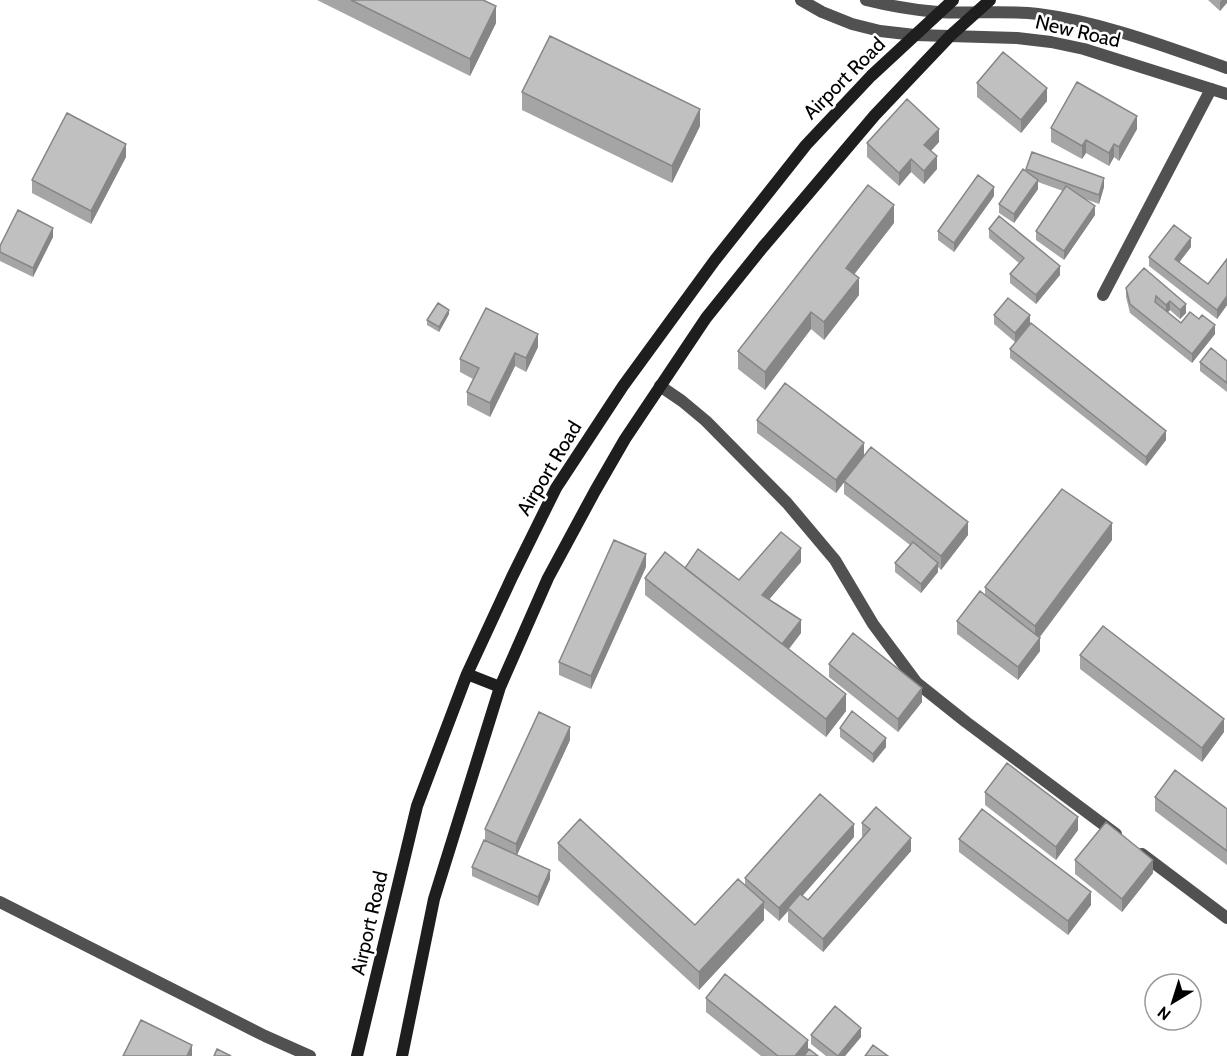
<svg xmlns="http://www.w3.org/2000/svg" width="1227" height="1056" font-family="Cabin,sans-serif">
<rect width="100%" height="100%" fill="#fff"/>
<g fill="none" stroke-linecap="round" stroke-linejoin="round">
<!-- service -->
<path stroke="#515151" stroke-width="12" d="M660,386L682,401L706,421L787,503L835,560L873,624L917,683L966,722L1116,834
M1142,854L1227,918"/>
<!-- minor -->
<path stroke="#515151" stroke-width="12" d="M1103,295L1211,89
M0,902L265,1036L310,1056"/>
<!-- tertiary -->
<path stroke="#515151" stroke-width="12" d="M801,0L822,12L852,24L880,31L915,35L1017,38L1051,42L1084,49L1227,94
M866,0C890,6 913,10 938,12C971,14 1005,10 1038,14C1102,22 1167,47 1227,68"/>
<!-- secondary -->
<path stroke="#1e1e1e" stroke-width="12" d="M467,674L500,687
M357,1056L417,806L467,674L512,577L556,488L623,386L715,260L806,145L871,76L953,0
M402,1056L434,899L500,687L548,578L595,491L625,439L706,318L763,247L875,115L951,35L990,0"/>
</g>
<!-- wall -->
<path fill="#a5a5a5" d="M317,0H483L496,23L470,76Z
M1208,0H1227L1220,11Z
M977,83L1047,101L1021,133L977,97Z
M522,92L700,126L672,183L522,110Z
M1051,128L1137,129L1119,161L1114,157L1109,166L1086,153L1082,159L1051,142Z
M939,142L931,151L937,169L924,184L911,172L899,186L867,157V143Z
M126,157L91,224L32,193V180Z
M1026,169L1104,187L1099,204L1085,199L1095,215L1064,260L1036,240V231L1063,191L1038,182V189L1014,223L999,213V204L1026,172Z
M994,196L954,252L938,240V231Z
M894,223L854,274L859,295L824,340L811,329L765,390L738,369V351Z
M989,229L1060,275L1036,304L1010,283V274L1019,263L989,238Z
M53,237L33,277L0,261V246Z
M1191,247L1179,262L1208,284L1227,259V305L1217,319L1149,266V257Z
M1144,268L1186,313L1180,319L1170,310L1168,312L1181,323L1199,319L1215,334L1192,363L1130,313L1126,297V288Z
M449,314L439,332L427,325V320Z
M994,315L1030,324L1015,342L994,324Z
M538,347L526,372L515,366L490,417L467,405V392L473,379L460,372V359Z
M1010,349L1166,440L1146,466L1010,358Z
M1227,361V392L1200,371V362Z
M757,420L864,456L968,535L941,570L938,567V572L921,593L895,572V563L910,545L844,494V482L836,493L757,433Z
M1112,540L1040,637V651L1018,680L957,634V621L985,595V587Z
M801,562L769,599L801,633L789,649L846,711L826,737L645,595V578L685,568L739,580Z
M646,567L591,689L559,675V662Z
M1080,655L1224,732L1202,762L1080,669Z
M829,664L922,702L898,732L829,677Z
M840,728L886,747L873,763L840,737Z
M570,740L517,855L550,879L538,906L472,876V867L485,840V829Z
M985,792L1078,830L1056,860L985,805Z
M1155,797L1227,809V865L1155,811Z
M862,823L911,851L823,952L788,922V911L779,921L764,908V920L699,990L558,860V843L695,925L745,886V878L854,837L802,896L808,900L863,837L862,836Z
M959,839L1091,905L1068,935L959,852Z
M1075,860L1153,873L1122,912L1075,874Z
M706,998L808,1051L818,1056H761L706,1012Z
M811,1035L861,1037L845,1056H826L811,1044Z"/>
<!-- shaded-wall -->
<path fill="#868686" d="M1222,0H1227V3L1220,11V2Z
M496,6V23L470,76V59Z
M1047,88V101L1021,133V120Z
M700,109V126L672,183V166Z
M1137,116V129L1119,161V147Z
M939,129V142L924,158V145Z
M1086,140V153L1082,159V146Z
M126,144V157L91,224V211Z
M1114,144V157L1109,166V153Z
M937,156V169L924,184V171Z
M911,159V172L899,186V173Z
M1104,178V187L1099,204V195Z
M1038,180V189L1014,223V214Z
M994,187V196L954,252V243Z
M894,205V223L846,285V268Z
M1095,206V215L1064,260V251Z
M53,228V237L33,277V268Z
M1191,238V247L1175,268V259Z
M1060,266V275L1036,304V295Z
M859,278V295L824,340V322Z
M1227,296V305L1217,319V310Z
M1170,301V310L1166,314V305Z
M1186,304V313L1180,319V310Z
M449,310V314L439,332V327Z
M811,312V329L765,390V372Z
M1030,315V324L1015,342V333Z
M1215,325V334L1192,363V354Z
M538,334V347L526,372V358Z
M515,353V366L490,417V403Z
M1166,431V440L1146,466V457Z
M864,443V456L836,493V480Z
M968,522V535L941,570V556Z
M1112,523V540L1035,643V626Z
M801,548V562L762,608V595Z
M646,554V567L591,689V676Z
M938,563V572L921,593V584Z
M801,620V633L780,660V646Z
M1040,638V651L1018,680V667Z
M922,688V702L898,732V719Z
M846,694V711L826,737V719Z
M1224,719V732L1202,762V748Z
M570,727V740L516,857V844Z
M886,738V747L873,763V754Z
M1078,817V830L1056,860V847Z
M854,824V837L790,910L788,908V911L779,921V908Z
M911,838V851L823,952V939Z
M1153,860V873L1122,912V899Z
M550,870V879L538,906V897Z
M1091,892V905L1068,935V921Z
M764,902V920L699,990V972Z
M861,1028V1037L845,1056H838Z
M808,1040V1053L805,1056H795Z
M192,1045V1056H187Z"/>
<!-- building -->
<path fill="#c0c0c0" stroke="#868686" stroke-width="1.5" d="M351,0H483L496,6L470,59Z
M550,36L700,109L672,166L522,92Z
M1003,52L1047,88L1021,120L977,83Z
M1077,82L1137,116L1119,147L1114,144L1109,153L1086,140L1082,146L1051,128Z
M907,99L939,129L924,145L937,156L924,171L911,159L899,173L867,143Z
M67,113L126,144L91,211L32,180Z
M1032,152L1104,178L1099,195L1026,169Z
M1023,169L1038,180L1014,214L999,204Z
M978,175L994,187L954,243L938,231Z
M868,185L894,205L846,268L859,278L824,322L811,312L765,372L738,351Z
M1066,186L1095,206L1064,251L1036,231Z
M18,210L53,228L33,268L0,252V246Z
M999,216L1060,266L1036,295L1010,274L1024,258L989,229Z
M1174,225L1191,238L1175,259L1208,284L1227,259V296L1217,310L1149,257Z
M1144,268L1186,304L1180,310L1170,301L1166,305L1156,296L1155,302L1181,323L1190,312L1199,319L1202,315L1215,325L1192,354L1130,304L1126,288Z
M1008,298L1030,315L1015,333L994,315Z
M438,303L449,310L439,327L427,320Z
M486,308L538,334L526,358L515,353L490,403L467,392L479,368L460,359Z
M1031,323L1166,431L1146,457L1010,349Z
M1211,348L1227,361V383L1200,362Z
M785,383L864,443L836,480L757,420Z
M871,447L968,522L941,556L844,481Z
M1062,489L1112,523L1035,626L985,587Z
M781,532L801,548L762,595L801,620L782,644L685,568L698,549L739,580Z
M614,540L646,554L591,676L559,662Z
M913,542L938,563L921,584L895,563Z
M665,552L846,694L826,719L645,578Z
M980,591L1040,638L1018,667L957,621Z
M1103,626L1224,719L1202,748L1080,655Z
M853,633L922,688L898,719L829,664Z
M852,711L886,738L873,754L840,728Z
M539,712L570,727L516,844L485,829Z
M1007,763L1078,817L1056,847L985,792Z
M1175,770L1227,809V851L1155,797Z
M820,794L854,824L779,908L745,878Z
M876,807L911,838L823,939L788,908L800,894L808,900L870,829L862,823Z
M982,809L1091,892L1068,921L959,839Z
M580,819L695,925L738,879L764,902L699,972L558,843Z
M1106,822L1153,860L1122,899L1075,860Z
M484,840L550,870L538,897L472,867Z
M725,974L808,1040L795,1056H778L706,998Z
M835,1006L861,1028L838,1056L811,1035Z
M141,1020L192,1045L187,1056H123Z
M873,1045L888,1056H865Z
M217,1049L231,1056H214Z
M809,1049L818,1056H804Z"/>
<g text-anchor="middle" stroke-width="5" stroke-linejoin="round" paint-order="stroke">
<!-- street labels -->
<g font-size="20" fill="#000" stroke="#fff">
<text transform="translate(1078 31) rotate(13)" y="7">New Road</text>
<text transform="translate(844 78) rotate(-45)" y="7">Airport Road</text>
<text transform="translate(549 468) rotate(-59)" y="7">Airport Road</text>
<text transform="translate(369 923) rotate(-77)" y="7">Airport Road</text>
</g>
</g>
<!-- north arrow -->
<g transform="translate(1173 1002) rotate(218)"><circle r="28" fill="#ffffff" stroke="#999999" stroke-width="1.5"/>
<path d="M0-4.5L10 22L0 15L-10 22Z" fill="#000000"/>
<text y="-9" font-size="16" font-weight="bold" text-anchor="middle" fill="#000000">N</text>
</g>
</svg>
